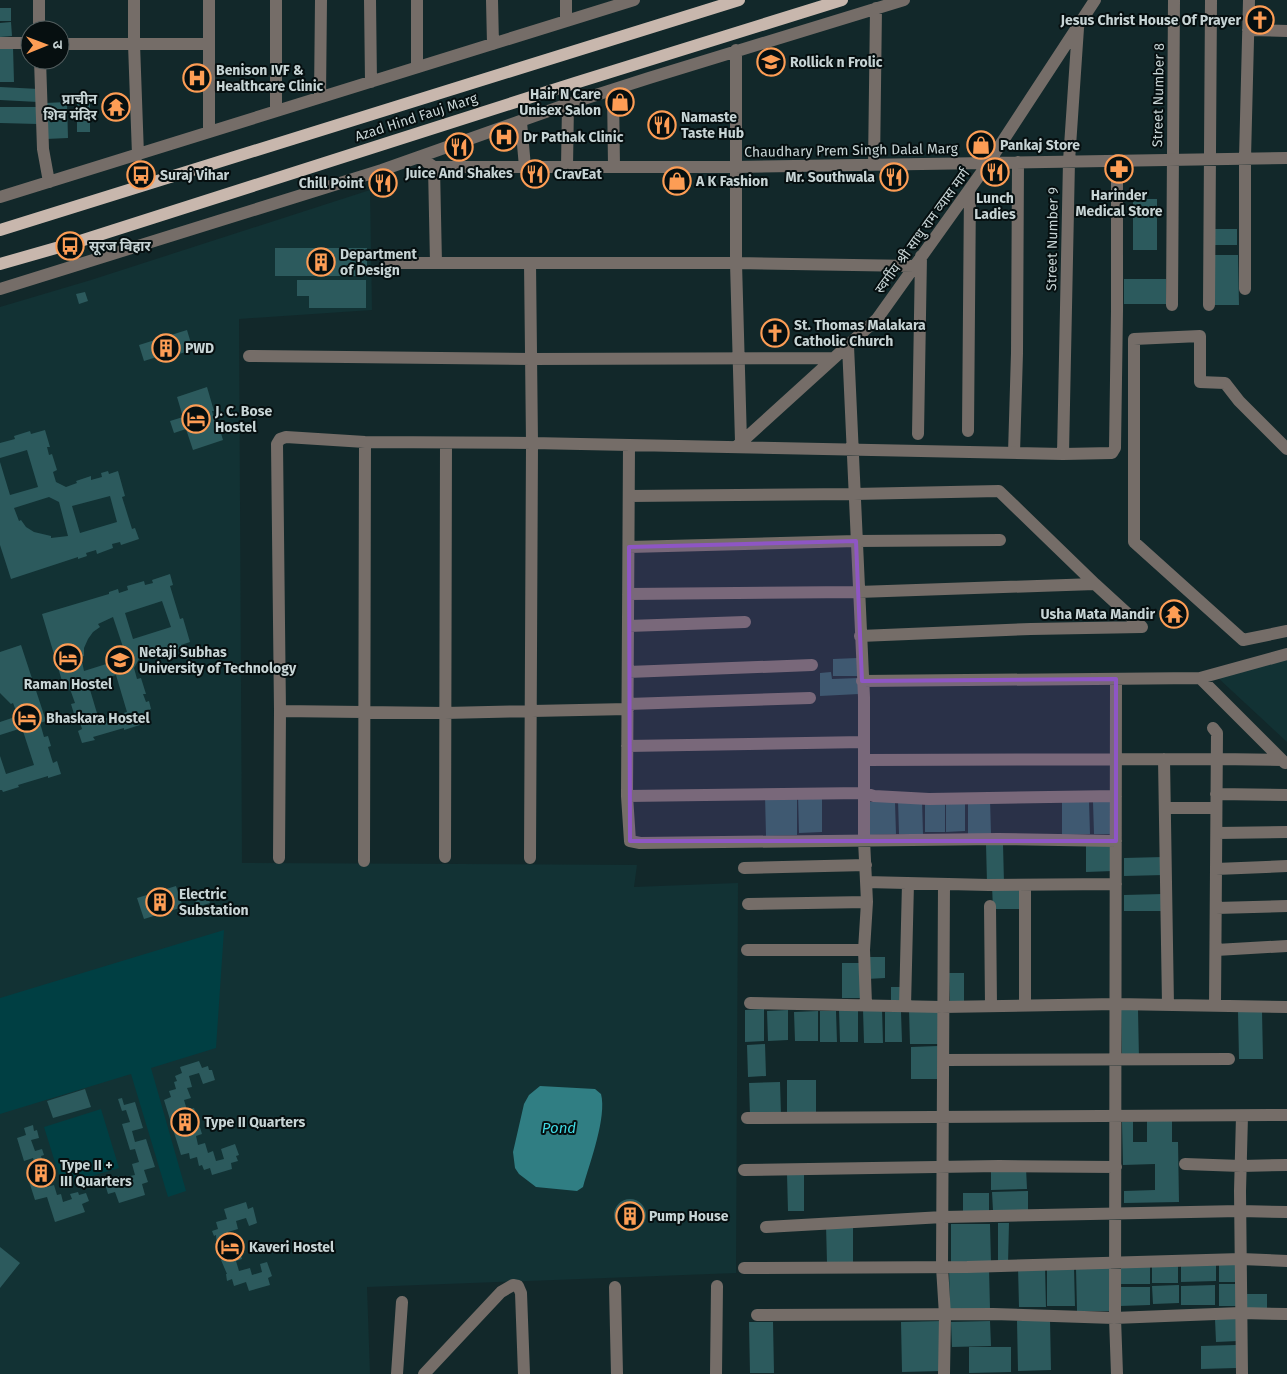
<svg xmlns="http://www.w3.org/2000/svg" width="1287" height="1374" font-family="'Fira Sans','Noto Sans Devanagari',sans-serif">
<rect width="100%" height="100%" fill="#12282a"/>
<!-- built -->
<path fill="#123234" d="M370,190L372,310L239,319L242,863L637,865L634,887L738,883L736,1273L367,1287L370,1374H0V307L91,280Z
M1287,658V742L1217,677Z"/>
<!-- green -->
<path fill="#003f43" d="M224,930L216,1048L151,1068L186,1191L168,1197L131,1074L0,1114V998Z
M101,1109L119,1168L62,1185L44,1127Z"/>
<!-- water -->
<path fill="#307e83" d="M540,1086L595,1089L601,1094C607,1117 590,1162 583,1187L577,1191L536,1187L519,1174L515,1168L513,1152L524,1104L529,1095Z"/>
<!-- building -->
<path fill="#2c5a5d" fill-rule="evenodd" d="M0,8H11V21H0Z
M11,22L12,36L0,37V23Z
M0,47H13L14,82H0Z
M0,87L39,89L38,102L0,100Z
M67,102L68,138L46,139L45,103Z
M77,103H90V132H77Z
M0,107H38V124L0,123Z
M1133,199H1157V250H1133Z
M1214,229H1237V245H1214Z
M275,248H367V276H275Z
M1215,255H1238L1239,305H1215Z
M1124,279H1166V304H1124Z
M297,280H366V308H309V296H297Z
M85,292L88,301L79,304L76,294Z
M187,330L193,350L175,355L173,352L144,361L139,345Z
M207,387L214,411H212L214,418L216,417L223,440L193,450L186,429L174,433L170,421L183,417L177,397Z
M45,430L50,447H47L49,455L52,454L57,470L53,472L56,482L66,487L77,483L76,481L91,476V480L102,477L101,473L108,471L109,474L118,471L125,496L122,497L132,529L135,528L139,539L121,545L120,542L112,544L113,548L97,554L96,550L86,553L87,556L78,559V557L11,579L0,545V462L10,495L38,487L27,450L0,458V443L15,439L14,436L30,431L31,434ZM110,496L117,522L80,533L72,506ZM49,497L59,502L68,536L51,538V536L34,532L26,527L21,520L19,521L14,508Z
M170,574L173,585L170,586L180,619L183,618L190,642L181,645L182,648L175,650L174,647L164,650L165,654L151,658L150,655L139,659L134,668L137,679L141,678L146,694H143L146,702L149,701L151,709L144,712L147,720L139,722L140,725L124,730V728L93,737L95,740L82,743L78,731L82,729L77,713L74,714L71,704L75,703L70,689L65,691L42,614L109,594V592L118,589L119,593L128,590L127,586L144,581L145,585L153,583L152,580ZM162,601L171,627L133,639L125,613ZM113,617L124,650L119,660L84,671L81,657L84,656V648L88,639L93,632L100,627L98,624ZM116,675L127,712L99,720L88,683Z
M21,645L46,721L40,723L44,737L48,736L51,746L48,747L53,763L57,761L61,774L48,778V776L18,785L19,787L3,792L2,790H0V756L6,774L34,765L22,728L0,735V722L18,716L13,703L11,704L0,693V652Z
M857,658V676H833V659Z
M831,672L832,679L859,678V694L820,696V673Z
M765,795H797V835L766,836Z
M798,795H822V832L799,833Z
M968,799H990L991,834H968Z
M898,800H922L923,834H899Z
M965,800V831L946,832V801Z
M925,801H945V832H925Z
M1062,801H1089L1090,834L1062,835Z
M1113,801L1114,834H1094L1093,802Z
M868,802H895L896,834L869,835Z
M986,844H1003L1004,883H987Z
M1086,846H1113V871L1086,872Z
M1163,857L1164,875L1124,876V858Z
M176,886L183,907L144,919L137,898Z
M992,886H1020V909H993Z
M206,891L210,903L197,907L194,895Z
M1163,894V911H1124V895Z
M867,957H885V978L867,979Z
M842,963H864L865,998H842Z
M949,973H964V1004H950Z
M891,987H903V1003H891Z
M938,1008V1044H910L909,1009Z
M764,1009V1041L745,1042V1010Z
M863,1009H882L883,1043H864Z
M788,1010V1040L768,1041L767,1011Z
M839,1010H858V1042H840Z
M1121,1010H1138L1139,1059H1122Z
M818,1011V1041H795L794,1012Z
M820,1011H836L837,1042H820Z
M1238,1011H1262L1263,1059H1239Z
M885,1012H901L902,1042H885Z
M765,1044L766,1076L748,1077L747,1045Z
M938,1046L939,1079H911V1047Z
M199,1061L202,1068L208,1066L209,1070H212L215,1080L203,1084L199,1073L189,1076L192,1087L187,1088L191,1098L184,1100L187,1110L194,1108L202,1134L196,1136L198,1145L205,1143L208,1153L213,1151L216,1161L224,1159L221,1149L235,1144L239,1155L236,1156L238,1161L231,1163L232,1169L212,1175L210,1168L204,1170L202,1165L199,1166L197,1157L190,1159L189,1153L181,1155L164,1100L171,1097L169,1091L176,1089L174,1082L177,1081L175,1076L182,1073L180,1067Z
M787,1080H816V1112L787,1113Z
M780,1082L781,1115H750L749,1083Z
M85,1089L91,1107L53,1118L47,1101Z
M122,1098L124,1105L135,1102L143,1128L132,1131L135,1142L146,1139L155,1167L144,1170L148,1182L142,1184L145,1195L119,1203L115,1192L108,1194L105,1184L112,1182L111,1179L119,1176L122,1186L132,1182L130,1176L135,1175L132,1164L139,1162L135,1149L130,1150L122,1124L130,1122L126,1110L122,1111L118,1099Z
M1133,1121V1142H1147V1121H1172V1142H1178L1179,1202L1124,1203V1191L1155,1190V1164L1123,1165L1122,1122Z
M33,1125L34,1131L37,1130L39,1138L31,1140L35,1151L42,1149L44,1155L41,1156L45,1169L48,1168L51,1177L45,1179L47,1187L54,1185L57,1195L61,1194L63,1202L72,1199L70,1194L78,1192L79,1195L86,1193L89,1201L82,1204L85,1212L55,1222L47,1197L35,1200L27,1175L37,1172L33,1158L24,1161L17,1138L26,1135L24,1128Z
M1026,1168L1027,1189L991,1190V1169Z
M787,1174H804V1211H788Z
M1028,1191V1210L993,1211L992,1192Z
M963,1193H989V1211H963Z
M614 1215a16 16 0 1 1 32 0a16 16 0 1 1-32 0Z
M246,1202L248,1209L253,1207L257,1223L249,1226L246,1218L236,1221L238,1229L228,1232L230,1241L236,1239L242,1259L236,1261L239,1271L250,1268L252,1275L262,1272L260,1264L267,1262L272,1276L268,1278L270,1285L249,1291L246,1282L234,1286L232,1279L227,1281L226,1274H227L221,1260L226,1259L222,1247L217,1248L216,1235L214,1236L212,1231L218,1229L216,1222L227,1219L224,1209Z
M998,1223H1009L1008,1264H998Z
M853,1224V1263H827L826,1225Z
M951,1224H990L991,1264L951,1265Z
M0,1247L20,1263L0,1288Z
M1178,1262V1283H1152V1263Z
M1219,1262H1237V1282H1219Z
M1181,1263H1216V1281L1181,1282Z
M1121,1264H1150V1284H1121Z
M1018,1267H1045L1046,1307H1019Z
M989,1268L990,1309L950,1310L949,1269Z
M1074,1268L1075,1306H1047V1269Z
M1076,1268H1111L1112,1311H1077Z
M1219,1284H1239V1306H1219Z
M1179,1285V1303L1153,1304L1152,1286Z
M1215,1285V1305H1181V1286Z
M1119,1287H1150V1305L1120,1306Z
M1246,1294H1267V1309H1246Z
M1215,1319H1238V1341L1216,1342Z
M1050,1320L1051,1370L1018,1371L1017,1321Z
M942,1321V1371L902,1372L901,1322Z
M990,1321L991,1346L952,1347L951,1322Z
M749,1322H773L774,1373H750Z
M1236,1345V1368L1201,1369V1346Z
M969,1347H1011V1372L969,1373Z"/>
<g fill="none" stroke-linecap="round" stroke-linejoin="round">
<!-- minor -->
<path stroke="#756d68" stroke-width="12" d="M39,0V30
M134,0V44H208
M276,0V111
M370,0L371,82
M417,0V67
M492,0L493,44
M566,0V21
M1248,30L1287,31
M0,43H30
M60,44H134L138,155
M736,50V263L741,442
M40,60L43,149L49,182
M613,90L614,167
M320,97L321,0
M521,122L525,167
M209,132V0
M419,157L434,167H735L1287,158
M874,165L876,8
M434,167L436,263
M567,167L568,104
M0,197L634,0
M390,263H736L914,266
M0,289L382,170L568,104L649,78L904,0
M1245,289V158L1249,0
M1172,305L1174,0
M1209,305L1211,0
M848,346L864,697V840L867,902L864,950L866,1004
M249,356L531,359L834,358
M968,431L970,189
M918,434L921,256
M629,445L627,796L630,841L640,843L998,839L1116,841
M736,447L877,319L989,162L1095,0
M1287,449L1239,401L1225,383L1200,382V336L1134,339V542L1243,640L1287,631
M1014,453L1017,353L1018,162
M1063,454L1069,161L1078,28
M629,496L854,494L999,491L1095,584L1142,627
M629,547L856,541L1000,540
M628,594L858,592L1095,584
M628,626L745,622
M860,636L1031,629L1142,627
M628,672L812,665
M1200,678L1285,763
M1116,679L1115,1318L1117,1374
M862,681L1200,678L1287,654
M628,704L810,698
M280,711L445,713L628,709
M1213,728L1217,733L1215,1005
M627,746L864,742
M1164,759L1168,1005
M865,760L1217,759L1282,760
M1216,794L1287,795
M627,796L864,793L874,796L929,799L1116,796
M1165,808H1216
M1217,833L1287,832
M445,857L446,443
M279,858L280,711L277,444L280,439L286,437L365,442L532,443L1063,454L1112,453L1115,448L1117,311V160
M530,858L532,443L530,263
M364,861L365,442
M744,868L866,865
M1216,869L1287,866
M866,882L989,885L1116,884
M944,884L942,1267L945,1315L944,1374
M1025,885V1005
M748,904L867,902
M990,906L991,1006
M1216,908L1287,906
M747,950H864
M1216,950L1287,946
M750,1003L942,1007L1116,1004L1287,1007
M905,1006L908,883
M943,1060L1229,1059
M747,1118L1287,1115
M1185,1164L1241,1166L1287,1165
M744,1170L999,1166L1116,1167
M766,1227L943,1217L1240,1211L1287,1212
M744,1268L967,1267L1241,1259L1287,1261
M615,1287L617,1374
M757,1315L993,1314L1114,1318L1241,1313L1287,1314
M397,1374L402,1302
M424,1374L501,1292L513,1285L518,1286L521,1293L524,1374
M716,1374L717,1286
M1242,1374L1240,1191L1242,1116"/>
<!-- major -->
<path stroke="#c8b7ad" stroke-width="12" d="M0,230L739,0
M0,264L77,242L575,83L842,0"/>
</g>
<!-- marked area -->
<path fill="#8e56c4" fill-opacity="0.2" stroke="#8e56c4" stroke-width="4" stroke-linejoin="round" d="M856,541L862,681L1116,679V841H630L629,547Z"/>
<!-- icons -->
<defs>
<g id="church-ring" transform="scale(1.4375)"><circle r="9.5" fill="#060f10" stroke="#fd9d55" stroke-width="1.5"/><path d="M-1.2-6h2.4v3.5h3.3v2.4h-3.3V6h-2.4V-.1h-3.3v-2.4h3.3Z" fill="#fd9d55"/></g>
<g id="school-ring" transform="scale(1.4375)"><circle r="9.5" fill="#060f10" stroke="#fd9d55" stroke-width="1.5"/><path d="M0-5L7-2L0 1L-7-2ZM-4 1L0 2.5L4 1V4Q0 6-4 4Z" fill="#fd9d55"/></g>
<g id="hospital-ring" transform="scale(1.4375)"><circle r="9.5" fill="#060f10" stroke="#fd9d55" stroke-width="1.5"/><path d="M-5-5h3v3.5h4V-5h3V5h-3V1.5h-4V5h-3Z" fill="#fd9d55"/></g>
<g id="shop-ring" transform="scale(1.4375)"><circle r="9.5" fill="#060f10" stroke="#fd9d55" stroke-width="1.5"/><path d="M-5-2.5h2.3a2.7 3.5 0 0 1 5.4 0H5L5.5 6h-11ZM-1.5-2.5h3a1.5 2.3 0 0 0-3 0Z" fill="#fd9d55"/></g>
<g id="temple-ring" transform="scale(1.4375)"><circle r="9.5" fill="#060f10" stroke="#fd9d55" stroke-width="1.5"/><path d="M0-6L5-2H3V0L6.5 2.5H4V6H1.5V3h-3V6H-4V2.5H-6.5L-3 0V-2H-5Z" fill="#fd9d55"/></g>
<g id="restaurant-ring" transform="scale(1.4375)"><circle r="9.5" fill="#060f10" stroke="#fd9d55" stroke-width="1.5"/><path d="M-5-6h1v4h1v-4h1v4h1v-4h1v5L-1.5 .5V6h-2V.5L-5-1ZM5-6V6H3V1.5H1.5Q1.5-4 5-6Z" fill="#fd9d55"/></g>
<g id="pharmacy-ring" transform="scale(1.4375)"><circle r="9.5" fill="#060f10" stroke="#fd9d55" stroke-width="1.5"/><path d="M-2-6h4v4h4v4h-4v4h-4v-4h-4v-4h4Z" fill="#fd9d55"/></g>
<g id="bus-ring" transform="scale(1.4375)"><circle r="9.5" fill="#060f10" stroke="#fd9d55" stroke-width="1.5"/><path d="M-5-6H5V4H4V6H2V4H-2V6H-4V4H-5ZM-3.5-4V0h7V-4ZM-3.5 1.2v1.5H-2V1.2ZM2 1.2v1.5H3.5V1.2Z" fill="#fd9d55"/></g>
<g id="building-ring" transform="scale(1.4375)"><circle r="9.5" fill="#060f10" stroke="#fd9d55" stroke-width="1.5"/><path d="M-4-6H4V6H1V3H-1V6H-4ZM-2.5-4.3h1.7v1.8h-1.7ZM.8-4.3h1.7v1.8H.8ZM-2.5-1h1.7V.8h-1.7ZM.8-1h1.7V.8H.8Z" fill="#fd9d55"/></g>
<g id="hotel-ring" transform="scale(1.4375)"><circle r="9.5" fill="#060f10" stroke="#fd9d55" stroke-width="1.5"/><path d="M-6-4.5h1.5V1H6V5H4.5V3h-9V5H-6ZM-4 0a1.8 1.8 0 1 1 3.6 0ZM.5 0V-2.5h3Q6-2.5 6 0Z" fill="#fd9d55"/></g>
<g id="university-ring" transform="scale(1.4375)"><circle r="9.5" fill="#060f10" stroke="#fd9d55" stroke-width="1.5"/><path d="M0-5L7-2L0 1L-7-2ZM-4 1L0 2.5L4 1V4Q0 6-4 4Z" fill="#fd9d55"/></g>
</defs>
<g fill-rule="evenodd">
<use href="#church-ring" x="1260" y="20"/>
<use href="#school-ring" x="771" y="62"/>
<use href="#hospital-ring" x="197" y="78"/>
<use href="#shop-ring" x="620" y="102"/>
<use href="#temple-ring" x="116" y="107"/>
<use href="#restaurant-ring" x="662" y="125"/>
<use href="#hospital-ring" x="504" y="137"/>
<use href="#shop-ring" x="981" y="145"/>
<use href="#restaurant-ring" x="459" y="147"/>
<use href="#pharmacy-ring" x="1119" y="169"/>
<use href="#restaurant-ring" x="995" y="172"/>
<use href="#restaurant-ring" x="535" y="174"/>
<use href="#bus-ring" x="141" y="175"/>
<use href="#restaurant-ring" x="894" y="177"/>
<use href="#shop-ring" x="677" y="181"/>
<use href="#restaurant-ring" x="383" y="183"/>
<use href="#bus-ring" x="70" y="246"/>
<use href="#building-ring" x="321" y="262"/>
<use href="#church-ring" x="775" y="333"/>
<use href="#building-ring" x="166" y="348"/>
<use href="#hotel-ring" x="196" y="419"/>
<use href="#temple-ring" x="1174" y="614"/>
<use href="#hotel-ring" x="68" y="658"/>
<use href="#university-ring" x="120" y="660"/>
<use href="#hotel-ring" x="27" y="718"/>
<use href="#building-ring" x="160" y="902"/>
<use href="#building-ring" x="185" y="1122"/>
<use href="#building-ring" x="41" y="1173"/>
<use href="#building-ring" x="630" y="1216"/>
<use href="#hotel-ring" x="230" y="1247"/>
</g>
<g text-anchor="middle" stroke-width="4" stroke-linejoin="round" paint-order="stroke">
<!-- poi labels -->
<g font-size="14" font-weight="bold" fill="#c7d4d5" stroke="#060f10" text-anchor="start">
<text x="1241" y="25" text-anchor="end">Jesus Christ House Of Prayer</text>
<text x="790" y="67">Rollick n Frolic</text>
<text x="216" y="75">Benison IVF &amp;<tspan x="216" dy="16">Healthcare Clinic</tspan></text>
<text x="601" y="99" text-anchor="end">Hair N Care<tspan x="601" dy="16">Unisex Salon</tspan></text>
<text x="97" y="104" text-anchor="end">प्राचीन<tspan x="97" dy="16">शिव मंदिर</tspan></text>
<text x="681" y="122">Namaste<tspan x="681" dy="16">Taste Hub</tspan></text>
<text x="523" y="142">Dr Pathak Clinic</text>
<text x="1000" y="150">Pankaj Store</text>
<text x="459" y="178" text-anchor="middle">Juice And Shakes</text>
<text x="554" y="179">CravEat</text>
<text x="160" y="180">Suraj Vihar</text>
<text x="875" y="182" text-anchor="end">Mr. Southwala</text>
<text x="696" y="186">A K Fashion</text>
<text x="364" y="188" text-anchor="end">Chill Point</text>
<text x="1119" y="200" text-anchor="middle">Harinder<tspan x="1119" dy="16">Medical Store</tspan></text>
<text x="995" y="203" text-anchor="middle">Lunch<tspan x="995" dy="16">Ladies</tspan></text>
<text x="89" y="251">सूरज विहार</text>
<text x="340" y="259">Department<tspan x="340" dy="16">of Design</tspan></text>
<text x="794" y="330">St. Thomas Malakara<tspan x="794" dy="16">Catholic Church</tspan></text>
<text x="185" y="353">PWD</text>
<text x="215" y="416">J. C. Bose<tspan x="215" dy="16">Hostel</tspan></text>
<text x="1155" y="619" text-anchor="end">Usha Mata Mandir</text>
<text x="139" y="657">Netaji Subhas<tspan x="139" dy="16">University of Technology</tspan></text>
<text x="68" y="689" text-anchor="middle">Raman Hostel</text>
<text x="46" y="723">Bhaskara Hostel</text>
<text x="179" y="899">Electric<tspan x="179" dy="16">Substation</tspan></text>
<text x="204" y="1127">Type II Quarters</text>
<text x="60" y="1170">Type II +<tspan x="60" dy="16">III Quarters</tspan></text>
<text x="649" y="1221">Pump House</text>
<text x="249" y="1252">Kaveri Hostel</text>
</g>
<!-- street labels -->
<g font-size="14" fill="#c7d4d5" stroke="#060f10">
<text transform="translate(1158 95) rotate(-89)" y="5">Street Number 8</text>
<text transform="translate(416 117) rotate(-18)" y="5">Azad Hind Fauj Marg</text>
<text transform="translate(851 150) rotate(-1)" y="5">Chaudhary Prem Singh Dalal Marg</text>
<text transform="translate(922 231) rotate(-54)" y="5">स्वर्गीय श्री साधु राम व्यास मार्ग</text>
<text transform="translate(1052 239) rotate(-89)" y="5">Street Number 9</text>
</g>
<!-- water labels -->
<g font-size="15" font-style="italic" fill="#40dae4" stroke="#060f10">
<text x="559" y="1133">Pond</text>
</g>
</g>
<!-- north arrow -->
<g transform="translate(45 45) rotate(89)"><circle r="24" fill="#060f10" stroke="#535e5f"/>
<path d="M0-4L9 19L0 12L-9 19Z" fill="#fd9d55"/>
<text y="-8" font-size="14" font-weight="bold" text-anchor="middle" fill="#c7d4d5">उ</text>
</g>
</svg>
